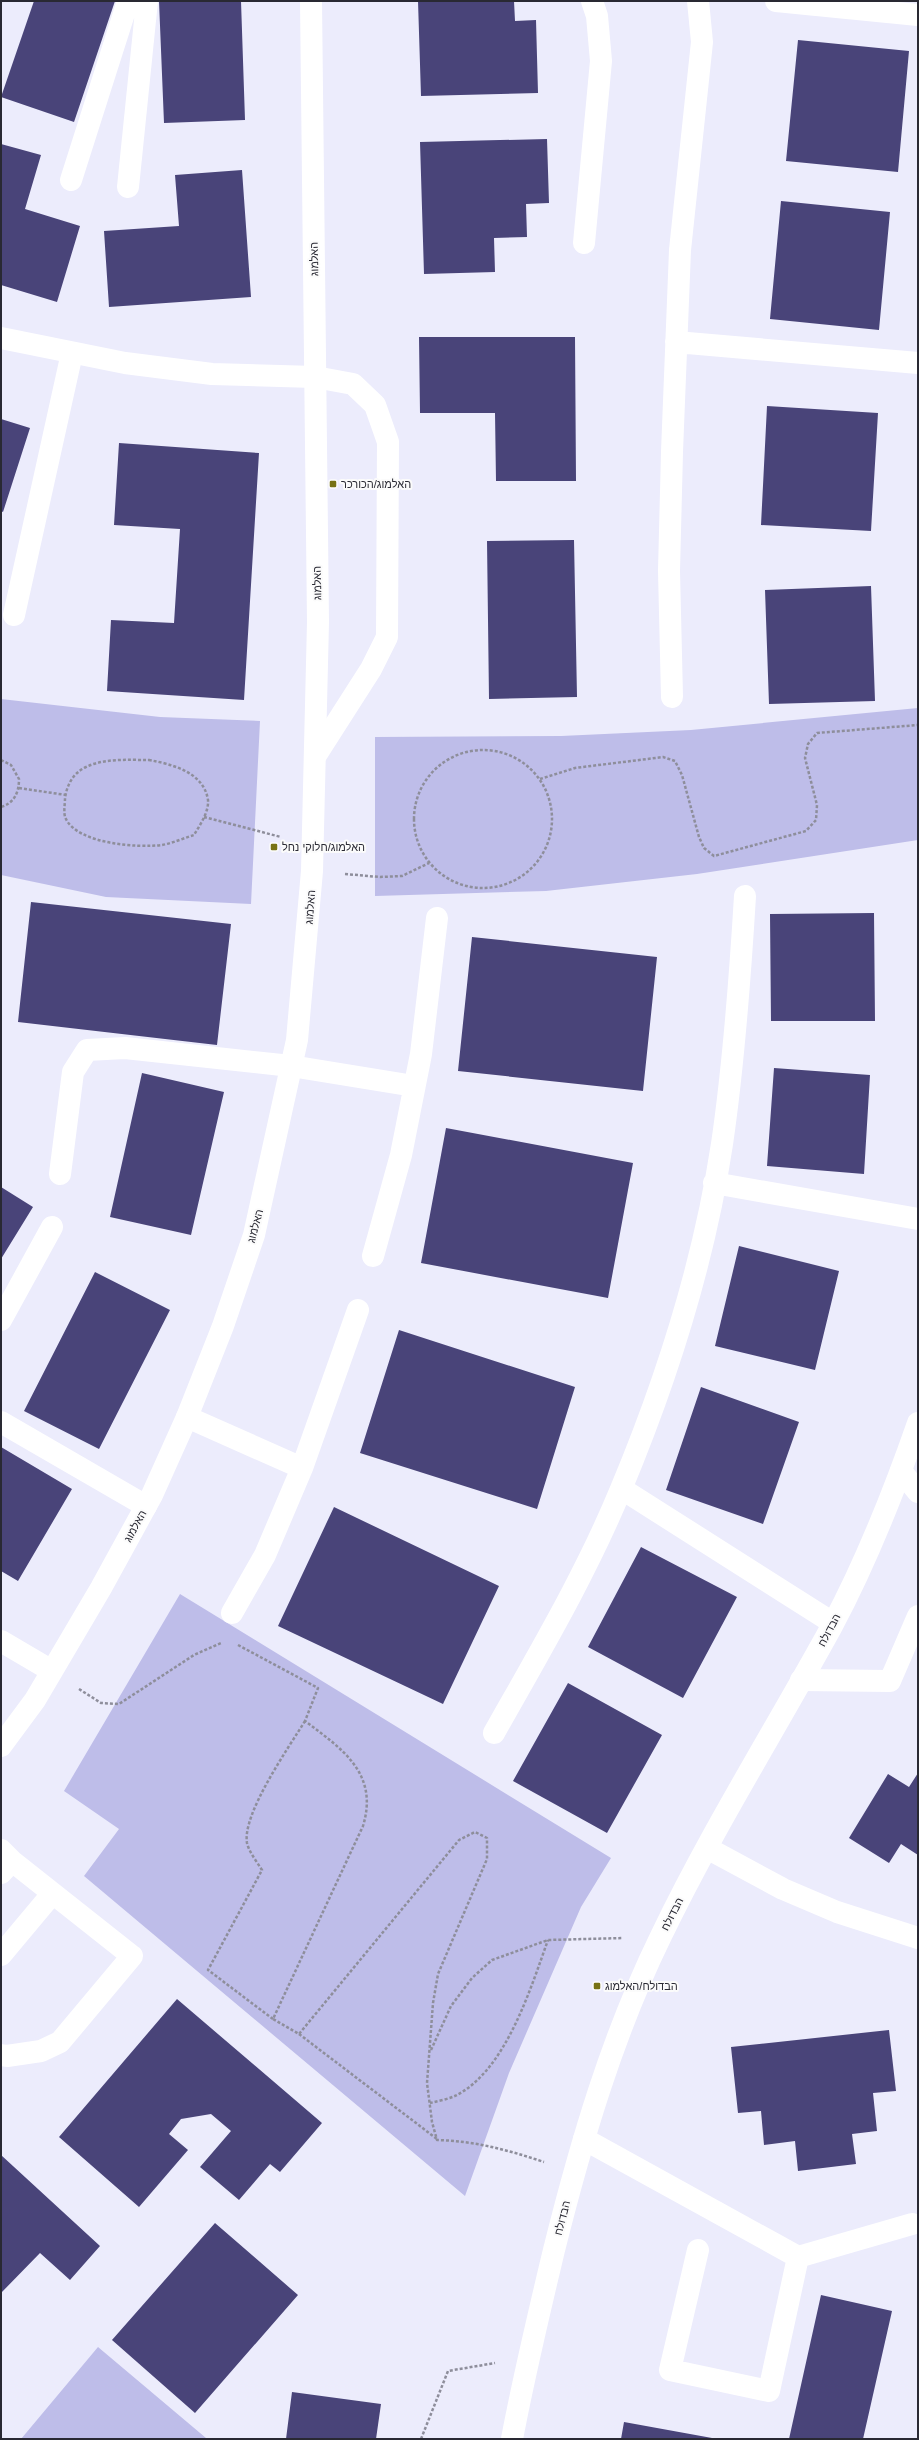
<svg xmlns="http://www.w3.org/2000/svg" width="919" height="2440" font-family="Helvetica,Heebo,sans-serif">
<rect width="100%" height="100%" fill="#ececfc"/>
<!-- green -->
<path fill="#bebde9" d="M1,699L160,717L260,721L251,904L106,897L1,875Z
M918,708V840L697,874L546,891L375,896V737L561,736L691,730Z
M180,1594L611,1858L581,1907L509,2073L465,2196L84,1876L119,1829L64,1791Z
M98,2347L206,2438L205,2439H21Z"/>
<!-- building -->
<path fill="#494479" d="M34,1H115L74,122L1,97Z
M159,1H241L245,120L164,123Z
M418,1H514L515,21L536,20L538,93L421,96Z
M798,40L909,51L898,172L786,161Z
M547,139L549,203L526,204L527,237L494,238L495,272L424,274L420,142Z
M1,144L41,155L25,209L80,226L57,302L1,285Z
M242,170L251,297L109,307L104,231L179,226L175,175Z
M781,201L890,212L879,330L770,319Z
M419,337H575L576,481H496L495,413H420Z
M767,406L878,413L871,531L761,525Z
M1,419L30,428L3,512L1,511Z
M119,443L259,453L244,700L107,691L111,620L174,623L180,529L114,525Z
M574,540L577,697L489,699L487,541Z
M871,586L875,701L769,704L765,590Z
M31,902L231,924L217,1045L18,1022Z
M874,913L875,1021H771L770,914Z
M472,937L657,957L643,1091L458,1071Z
M774,1068L870,1075L864,1174L767,1166Z
M142,1073L224,1092L191,1235L110,1217Z
M446,1128L633,1163L608,1298L421,1263Z
M1,1187L33,1207L1,1259Z
M739,1246L839,1271L815,1370L715,1346Z
M95,1272L170,1310L99,1449L24,1411Z
M399,1330L575,1387L537,1509L360,1453Z
M701,1387L799,1422L763,1524L666,1490Z
M1,1447L72,1489L18,1581L1,1571Z
M334,1507L499,1586L443,1704L278,1626Z
M641,1547L737,1597L683,1698L588,1647Z
M568,1683L662,1735L607,1833L513,1781Z
M918,1773V1855L901,1844L889,1863L849,1838L888,1774L909,1787Z
M177,1999L322,2123L280,2172L270,2164L239,2200L200,2167L231,2131L211,2114L181,2119L169,2134L188,2150L139,2207L59,2137Z
M889,2030L896,2091L873,2093L877,2131L852,2134L856,2164L798,2171L795,2141L764,2145L761,2111L738,2113L731,2047Z
M1,2155L100,2246L70,2280L40,2253L1,2293Z
M215,2223L298,2295L195,2413L112,2340Z
M821,2295L892,2311L863,2439H789Z
M292,2392L381,2404L376,2439H286Z
M624,2422L712,2438V2439H621Z"/>
<g fill="none" stroke-linecap="round" stroke-linejoin="round">
<!-- path -->
<path stroke="#8e8e9b" stroke-width="2.5" stroke-dasharray="3 2" stroke-linecap="butt" d="M414 819a69 69 0 1 1 138 0a69 69 0 1 1-138 0Z
M1,760L11,765L19,779C19,793 14,803 1,807
M149,760C171,764 204,772 208,800C209,812 200,825 194,835C184,838 173,843 162,845C138,848 78,844 66,819C63,814 65,805 65,798C67,785 73,773 86,767C104,758 129,760 149,760Z
M540,779L575,768L663,757L675,761L682,775L699,837L704,848L714,856L806,831L816,820L817,805L805,758L808,744L817,733L918,725
M19,788L66,795
M204,817L281,837
M345,874L380,877L402,876L429,863
M238,1645L318,1688L305,1721C342,1749 379,1773 363,1826L273,2019L299,2034L459,1840L475,1832L487,1838V1859L438,1974L433,2003L427,2083L432,2122L437,2140C475,2141 508,2150 544,2162
M79,1689L101,1703L119,1704L194,1655L221,1643
M273,2019L208,1970L262,1870C257,1862 249,1852 247,1843C242,1814 289,1747 305,1721
M299,2034L437,2139
M431,2050L451,2006L472,1978L492,1960L548,1940L623,1938
M430,2103C438,2101 449,2099 457,2095C506,2069 530,1990 548,1940
M421,2439L448,2371L495,2363"/>
<!-- service -->
<path stroke="#fff" stroke-width="22" d="M776,1L918,15
M71,180L128,1
M128,187L147,1
M584,243L601,61L597,16L592,1
M676,342L918,363
M315,377L353,384L375,405L388,442L387,637L371,669L316,755
M14,615L72,353
M672,697L669,571L672,452L680,250L702,42L698,1
M60,1174L73,1072L87,1050L125,1048L291,1066L414,1086
M714,1183L918,1219
M373,1256L401,1155L421,1054L437,918
M1,1320L52,1227
M187,1417L302,1468
M1,1422L146,1506
M901,1471L918,1492
M622,1489L833,1623
M232,1613L265,1555L302,1468L358,1310
M801,1680L890,1681L918,1616
M494,1733C539,1653 586,1574 621,1489C667,1379 704,1262 722,1144C734,1062 740,979 745,896
M1,1850L12,1861L1,1873
M1,1955L52,1894
M1,2055L7,2056L41,2051L60,2042L132,1956L12,1861
M584,2139L798,2257L769,2391L670,2370L698,2250
M798,2257L912,2224"/>
<!-- minor -->
<path stroke="#fff" stroke-width="22" d="M1,338L125,363L212,374L315,377
M1,1641L52,1671
M1,1746L35,1700L101,1588L152,1495L187,1417L223,1326L254,1235L297,1040L312,871L318,622L311,1
M707,1848L783,1889L837,1912L918,1938
M512,2439C524,2375 539,2313 554,2250C581,2142 612,2036 661,1936C712,1830 775,1730 832,1626C865,1564 895,1489 918,1423"/>
</g>
<!-- markers -->
<g fill="#777214" stroke="#fbfbfb" stroke-width="1.5">
<rect x="329" y="480" width="8" height="8" rx="2"/>
<rect x="270" y="843" width="8" height="8" rx="2"/>
<rect x="593" y="1982" width="8" height="8" rx="2"/>
</g>
<g text-anchor="middle" stroke-width="4" stroke-linejoin="round" paint-order="stroke">
<!-- street labels -->
<g font-size="11" fill="#292933" stroke="#fbfbfb">
<text transform="translate(314 259) rotate(-91)" y="4">האלמוג</text>
<text transform="translate(317 583) rotate(-91)" y="4">האלמוג</text>
<text transform="translate(310 907) rotate(-86)" y="4">האלמוג</text>
<text transform="translate(255 1226) rotate(-75)" y="4">האלמוג</text>
<text transform="translate(135 1526) rotate(-61)" y="4">האלמוג</text>
<text transform="translate(829 1630) rotate(-62)" y="4">הבדולח</text>
<text transform="translate(672 1914) rotate(-63)" y="4">הבדולח</text>
<text transform="translate(562 2218) rotate(-76)" y="4">הבדולח</text>
</g>
<!-- poi labels -->
<g font-size="11" fill="#292933" stroke="#fbfbfb" text-anchor="start">
<text x="341" y="488">האלמוג/הכורכר</text>
<text x="282" y="851">האלמוג/חלוקי נחל</text>
<text x="605" y="1990">הבדולח/האלמוג</text>
</g>
</g>
<!-- border -->
<rect width="919" height="2440" fill="none" stroke="#292933" stroke-width="4"/>
</svg>
